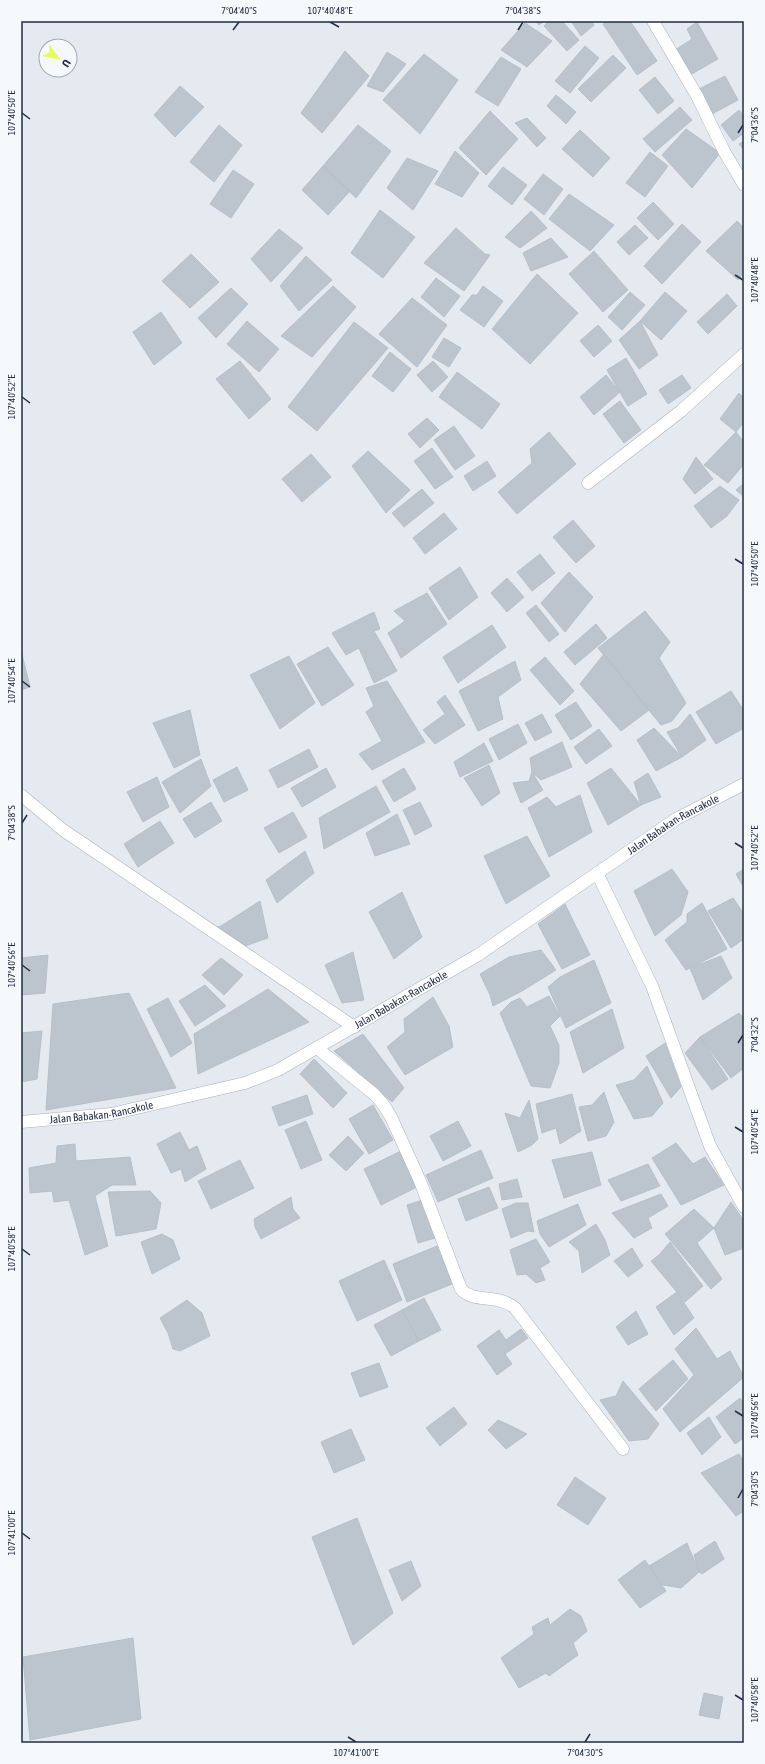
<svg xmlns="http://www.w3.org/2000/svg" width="765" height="1764" font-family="'Asap Condensed',sans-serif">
<rect width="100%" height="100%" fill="#e5eaf0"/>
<!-- building -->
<path fill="#bcc5ce" stroke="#b6c0ca" d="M535,21H544L539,25Z
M549,21H562L579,40L567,51L544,26Z
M571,21H591L594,25L581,36Z
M607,21H630L657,61L637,75L603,24Z
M697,22L718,59L690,75L675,50L692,39L687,29Z
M525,23L552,41L527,67L501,50Z
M585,46L599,58L570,93L555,81Z
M345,51L369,76L322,133L301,113Z
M387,52L406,64L383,92L367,86Z
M424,54L458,80L420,134L383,100Z
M613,55L626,68L591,102L578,89Z
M501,57L521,69L498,106L475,92Z
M725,76L738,100L712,114L699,89Z
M655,77L674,101L658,114L639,90Z
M180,86L204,107L175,137L154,115Z
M556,95L576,112L566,124L547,106Z
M680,107L692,120L655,152L643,139Z
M739,110L744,116V133L733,141L721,125Z
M490,111L518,139L486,175L459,148Z
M527,118L546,138L537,147L515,123Z
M219,125L242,145L214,182L190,162Z
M358,125L391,151L356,198L323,166Z
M686,129L720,153L692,188L662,155Z
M580,130L610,158L593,177L562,149Z
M744,141V150L739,144Z
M455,151L479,173L462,197L435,184Z
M650,152L668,166L645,197L626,183Z
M407,158L438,171L413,210L387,188Z
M323,166L350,191L328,215L302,190Z
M503,167L527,185L512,205L488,186Z
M233,170L254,184L231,218L210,204Z
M543,174L563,189L544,215L524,199Z
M569,194L614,225L590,251L549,219Z
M653,202L674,224L658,240L637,218Z
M380,210L415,237L383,278L351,253Z
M531,211L547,228L520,248L505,237Z
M737,221L744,228V273L738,280L706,251Z
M682,224L701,242L662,284L644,266Z
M635,225L648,238L629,255L617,242Z
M456,228L485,254L490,255L464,291L424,263Z
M279,229L303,248L271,282L251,259Z
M551,238L568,257L531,271L523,253Z
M594,251L628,290L603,312L569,274Z
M191,254L219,282L190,308L162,281Z
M306,256L332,280L299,311L280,286Z
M537,274L578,313L530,364L492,329Z
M436,278L460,296L444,317L421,297Z
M333,286L356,307L312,357L281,336Z
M483,286L503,301L484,327L460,310L472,295H477Z
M231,288L248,304L216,338L198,318Z
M630,292L645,305L622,330L608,317Z
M665,292L687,311L661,340L640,321Z
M727,294L737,306L708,334L697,322Z
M412,298L447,325L417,367L379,334Z
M161,312L182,343L154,365L133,332Z
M247,321L279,349L259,372L227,344Z
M640,321L658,355L639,369L619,340Z
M354,322L388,348L317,431L288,407Z
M598,325L612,341L594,357L580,341Z
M444,338L461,348L449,367L432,357Z
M390,352L411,369L393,392L372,376Z
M626,358L647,394L628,406L607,370Z
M240,361L271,399L249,419L216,379Z
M433,361L448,377L432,392L417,375Z
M457,372L500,404L482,429L439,397Z
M606,375L620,392L594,415L580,397Z
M682,375L691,388L668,404L659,390Z
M739,393L744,398V422L736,432L720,419Z
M620,401L641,430L624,443L603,414Z
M427,418L439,430L420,448L408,434Z
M454,426L475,456L455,470L434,440Z
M549,432L576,464L517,514L498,492L532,463L530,449Z
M736,432L744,442V464L728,483L704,465Z
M432,448L453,477L435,489L414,461Z
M368,451L410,490L386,513L352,466Z
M311,454L331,477L302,502L282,479Z
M696,457L713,479L695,494L683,479Z
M487,461L496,476L473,491L464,476Z
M744,483V497L736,490Z
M720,486L739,500L727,516L711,528L694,506Z
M422,489L434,503L404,527L392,513Z
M444,513L457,529L425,554L413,538Z
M573,520L595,546L576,563L553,537Z
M540,554L555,573L532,591L517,572Z
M460,567L478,597L449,620L429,588Z
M569,572L593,597L565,632L541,603Z
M507,578L524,597L507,612L491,593Z
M427,593L447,624L401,658L388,633L405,621L394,611Z
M536,605L559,634L549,642L526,613Z
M645,611L670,642L659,658L686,703L672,721L661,725L598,648Z
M374,612L380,629L374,631L397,671L374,683L359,648L346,655L332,633Z
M596,624L607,638L575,665L564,652Z
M492,625L506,647L458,683L443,657Z
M328,647L354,685L322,706L297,664Z
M21,650L30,687L21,690Z
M604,654L649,710L621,731L580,684Z
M289,656L315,703L280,729L250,675Z
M545,657L574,691L560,705L530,670Z
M515,661L521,680L498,697L503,719L478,731L459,691Z
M387,681L425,742L372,770L359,754L382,741L366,712L374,706L366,688Z
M731,691L744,711V728L716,744L696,712Z
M445,695L465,725L435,744L423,730L445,714L437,702Z
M576,702L592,726L571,740L555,715Z
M190,710L200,755L174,768L153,723Z
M542,714L552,732L535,741L525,723Z
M690,714L706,740L682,757L667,732L678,728Z
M518,724L527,743L499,760L489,739Z
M654,728L682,757L656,771L637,740Z
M599,729L612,746L586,764L574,747Z
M562,742L572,767L541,780L532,772L530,758Z
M484,743L493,761L460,777L454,762Z
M309,749L318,767L278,788L269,770Z
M201,759L211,786L180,813L162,782Z
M489,765L500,793L482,806L464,778Z
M237,767L248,790L224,802L213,780Z
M326,768L336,787L302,807L291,788Z
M404,768L416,789L394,802L382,781Z
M611,768L641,805L608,825L587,783Z
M532,772L543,790L521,803L513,783L529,781Z
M648,773L661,797L641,805L634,782Z
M157,777L169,807L143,822L127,792Z
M376,786L390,812L324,849L319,818Z
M580,795L592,832L549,857L528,808L547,797L556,807Z
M211,802L222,821L195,838L183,819Z
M420,802L432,826L415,835L403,810Z
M293,812L307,837L279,853L264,828Z
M397,814L410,844L375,856L366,833Z
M160,821L174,843L138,867L124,844Z
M527,836L550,876L506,904L484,856Z
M305,851L314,873L277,903L266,880Z
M672,869L688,892L681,915L655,936L634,891Z
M744,869V888L736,874Z
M402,892L422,937L394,959L369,912Z
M733,898L744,914V939L731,948L708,911Z
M260,901L268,938L242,947L213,928L221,926Z
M702,903L727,949L686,970L665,940L687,922V914Z
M565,904L590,955L562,969L538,924Z
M541,950L556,970L522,991L493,1006L490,995L480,974L509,957Z
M353,952L364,1000L342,1003L325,965Z
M48,955L45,993L21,995V958Z
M721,956L732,978L703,1000L690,968Z
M221,958L243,975L224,995L202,975Z
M594,960L611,1003L566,1028L548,987L560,977Z
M205,985L226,1006L195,1026L179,1001Z
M268,989L309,1022L198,1074L194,1034Z
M129,993L176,1088L46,1110L53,1004Z
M549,996L560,1016L550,1026L559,1045V1063L550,1088L531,1086L500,1013L511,1002L520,998L527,1007Z
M433,997L449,1026L453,1047L405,1075L387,1047L405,1032L404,1019Z
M168,998L192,1043L171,1057L147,1009Z
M612,1009L624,1048L583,1073L570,1032Z
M739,1013L744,1019V1068L731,1078L700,1037Z
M42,1031L37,1079L21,1082V1033Z
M363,1034L404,1088L392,1102L334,1051Z
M700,1037L728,1079L712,1090L685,1053Z
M665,1043L681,1087L671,1098L646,1056Z
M314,1059L347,1093L333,1108L300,1074Z
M647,1066L663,1103L652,1116L634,1119L616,1085L634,1080Z
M604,1092L614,1122L606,1136L588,1141L579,1107L592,1105Z
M572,1094L581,1131L560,1144L556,1128L542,1133L536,1104Z
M307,1095L313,1114L279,1126L272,1107Z
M529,1100L538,1139L532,1145L518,1152L505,1113L520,1118Z
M373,1105L393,1140L369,1154L349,1119Z
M306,1121L322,1160L301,1169L285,1130Z
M458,1121L471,1146L443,1161L430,1136Z
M180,1132L189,1150L197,1146L206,1169L185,1182L181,1169L171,1173L157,1144Z
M348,1136L364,1153L346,1171L329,1155Z
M676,1143L693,1164L705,1157L724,1185L681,1205L652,1158Z
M75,1144L76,1161L130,1157L136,1185H112L95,1196L108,1246L85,1255L69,1200L54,1202L52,1191L30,1193L29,1168L56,1163L57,1146Z
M481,1150L493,1178L438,1202L426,1175Z
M401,1151L417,1187L381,1205L364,1169Z
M592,1152L601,1185L564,1198L552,1160Z
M240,1160L254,1188L211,1209L198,1181Z
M648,1164L660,1186L621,1201L608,1180Z
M517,1179L522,1197L502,1200L499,1184Z
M489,1187L498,1208L466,1221L458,1199Z
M150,1191L161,1203L156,1229L116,1236L108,1192Z
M661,1194L668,1206L648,1218L652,1228L634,1238L612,1213Z
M291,1197L293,1209L300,1218L261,1239L255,1227L254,1219Z
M423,1200L435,1238L418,1243L407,1205Z
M731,1202L744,1221V1248L725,1255L714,1228Z
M516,1203H528L534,1232L528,1231L511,1238L502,1209Z
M578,1204L586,1225L549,1247L540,1234L537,1221Z
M694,1209L714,1228L697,1243L722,1279L711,1289L665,1234Z
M596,1224L605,1240L610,1255L582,1273L579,1251L569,1242Z
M162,1234L173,1240L180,1259L152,1274L141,1242Z
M536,1239L550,1262L540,1268L545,1280L536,1283L526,1274L517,1275L510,1250Z
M670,1242L703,1286L685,1302L651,1261L659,1255Z
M437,1246L452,1284L407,1302L393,1264Z
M632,1248L643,1266L628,1277L614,1261Z
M384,1260L402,1300L357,1321L339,1281Z
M677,1292L694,1318L674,1335L656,1307Z
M424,1298L441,1330L419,1341L402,1310Z
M187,1300L202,1313L210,1336L180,1351L173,1349L168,1333L160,1318Z
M402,1310L419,1341L391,1356L374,1325Z
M636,1311L648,1334L628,1345L616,1327Z
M696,1328L717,1359L730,1351L744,1377L680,1432L663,1409L694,1375L675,1349Z
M521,1329L528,1338L505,1354L512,1364L497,1375L477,1346L499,1330L506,1340Z
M673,1360L688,1379L656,1411L639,1389Z
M379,1363L388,1387L360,1397L351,1373Z
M623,1381L659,1424L648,1439L629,1441L600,1400L616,1396Z
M740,1398L744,1403V1438L735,1444L716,1417Z
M454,1407L467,1424L440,1446L426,1428Z
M709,1417L721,1437L702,1455L687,1433Z
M498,1420L509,1425L527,1434L506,1449L488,1430Z
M351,1429L365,1460L334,1473L321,1442Z
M739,1454L744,1461V1511L736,1516L701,1473Z
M575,1477L606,1498L588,1525L557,1505Z
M357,1518L393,1613L353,1645L312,1537Z
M715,1541L724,1559L702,1574L699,1572L694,1555Z
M687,1543L699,1572L681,1588L663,1585L649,1566Z
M645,1560L666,1591L640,1608L618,1580Z
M411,1561L421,1586L402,1601L389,1570Z
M570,1609L581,1616L587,1631L573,1643L578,1655L549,1676L546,1673L519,1688L501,1658L534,1634L532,1627L548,1618L550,1625Z
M133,1638L141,1719L30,1740L23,1657Z
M704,1693L723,1697L719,1719L699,1715Z"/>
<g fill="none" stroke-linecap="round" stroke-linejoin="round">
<!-- street casing -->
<g stroke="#aab1bc" stroke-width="13">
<g id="street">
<path d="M653,21L697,96L725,153L744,185"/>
<path d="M588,483L681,411L744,354"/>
<path d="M21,795L63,830L354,1027"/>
<path d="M597,873L652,986L710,1146L744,1207"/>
<path d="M317,1048L374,1094L383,1104L391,1117L420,1181L461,1289C474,1304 497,1293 515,1308L623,1449"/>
<path id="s1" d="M21,1122L111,1114L245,1083L278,1070L478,955L676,819L744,784"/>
</g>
</g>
<!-- street -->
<use href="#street" stroke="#fff" stroke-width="12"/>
</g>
<!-- ticks -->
<path fill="none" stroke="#212d44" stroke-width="1.5" d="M330,22L339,27M233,30L239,22M518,30L523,22M22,113L30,119M738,133L743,125M735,275L743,280M22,397L30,403M735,559L743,564M22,681L30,687M22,823L27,815M735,843L743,848M22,965L30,971M738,1043L743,1035M735,1127L743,1132M22,1249L30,1255M735,1411L743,1416M738,1498L743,1489M22,1533L30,1539M735,1695L743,1700M348,1737L356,1742M585,1742L590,1734"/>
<g text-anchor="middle" stroke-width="4" stroke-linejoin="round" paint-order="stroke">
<!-- street labels -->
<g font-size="11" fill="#212d44" stroke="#f6f9fb">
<text dy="4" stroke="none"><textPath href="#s1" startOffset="729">Jalan Babakan-Rancakole</textPath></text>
<text dy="4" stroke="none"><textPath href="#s1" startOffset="405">Jalan Babakan-Rancakole</textPath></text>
<text dy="4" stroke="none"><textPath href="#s1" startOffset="81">Jalan Babakan-Rancakole</textPath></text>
</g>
</g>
<!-- border -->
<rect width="765" height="1764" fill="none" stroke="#f6f9fb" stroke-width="44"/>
<!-- north arrow -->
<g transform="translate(58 58) rotate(122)"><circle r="19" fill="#f6f9fb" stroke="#a1a7b2"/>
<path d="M0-3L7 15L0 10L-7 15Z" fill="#e3ff53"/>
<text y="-6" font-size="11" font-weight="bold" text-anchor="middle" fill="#212d44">U</text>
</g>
<rect x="22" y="22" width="721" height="1720" fill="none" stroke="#212d44" stroke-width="1.5"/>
<g font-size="10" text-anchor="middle" fill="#212d44">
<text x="239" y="14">7°04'40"S</text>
<text x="330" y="14">107°40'48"E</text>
<text x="523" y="14">7°04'38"S</text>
<text transform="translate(11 113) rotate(-90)" y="4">107°40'50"E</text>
<text transform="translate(754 125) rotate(-90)" y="4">7°04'36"S</text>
<text transform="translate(754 280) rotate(-90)" y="4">107°40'48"E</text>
<text transform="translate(11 397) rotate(-90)" y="4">107°40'52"E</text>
<text transform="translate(754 564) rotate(-90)" y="4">107°40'50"E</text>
<text transform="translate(11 681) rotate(-90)" y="4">107°40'54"E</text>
<text transform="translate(11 823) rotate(-90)" y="4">7°04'38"S</text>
<text transform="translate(754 848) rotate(-90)" y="4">107°40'52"E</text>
<text transform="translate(11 965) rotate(-90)" y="4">107°40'56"E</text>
<text transform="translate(754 1035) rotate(-90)" y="4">7°04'32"S</text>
<text transform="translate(754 1132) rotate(-90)" y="4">107°40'54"E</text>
<text transform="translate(11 1249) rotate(-90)" y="4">107°40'58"E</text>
<text transform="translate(754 1416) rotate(-90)" y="4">107°40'56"E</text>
<text transform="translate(754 1489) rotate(-90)" y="4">7°04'30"S</text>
<text transform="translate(11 1533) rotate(-90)" y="4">107°41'00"E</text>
<text transform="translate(754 1700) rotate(-90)" y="4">107°40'58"E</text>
<text x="356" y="1756">107°41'00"E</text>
<text x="585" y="1756">7°04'30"S</text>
</g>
</svg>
